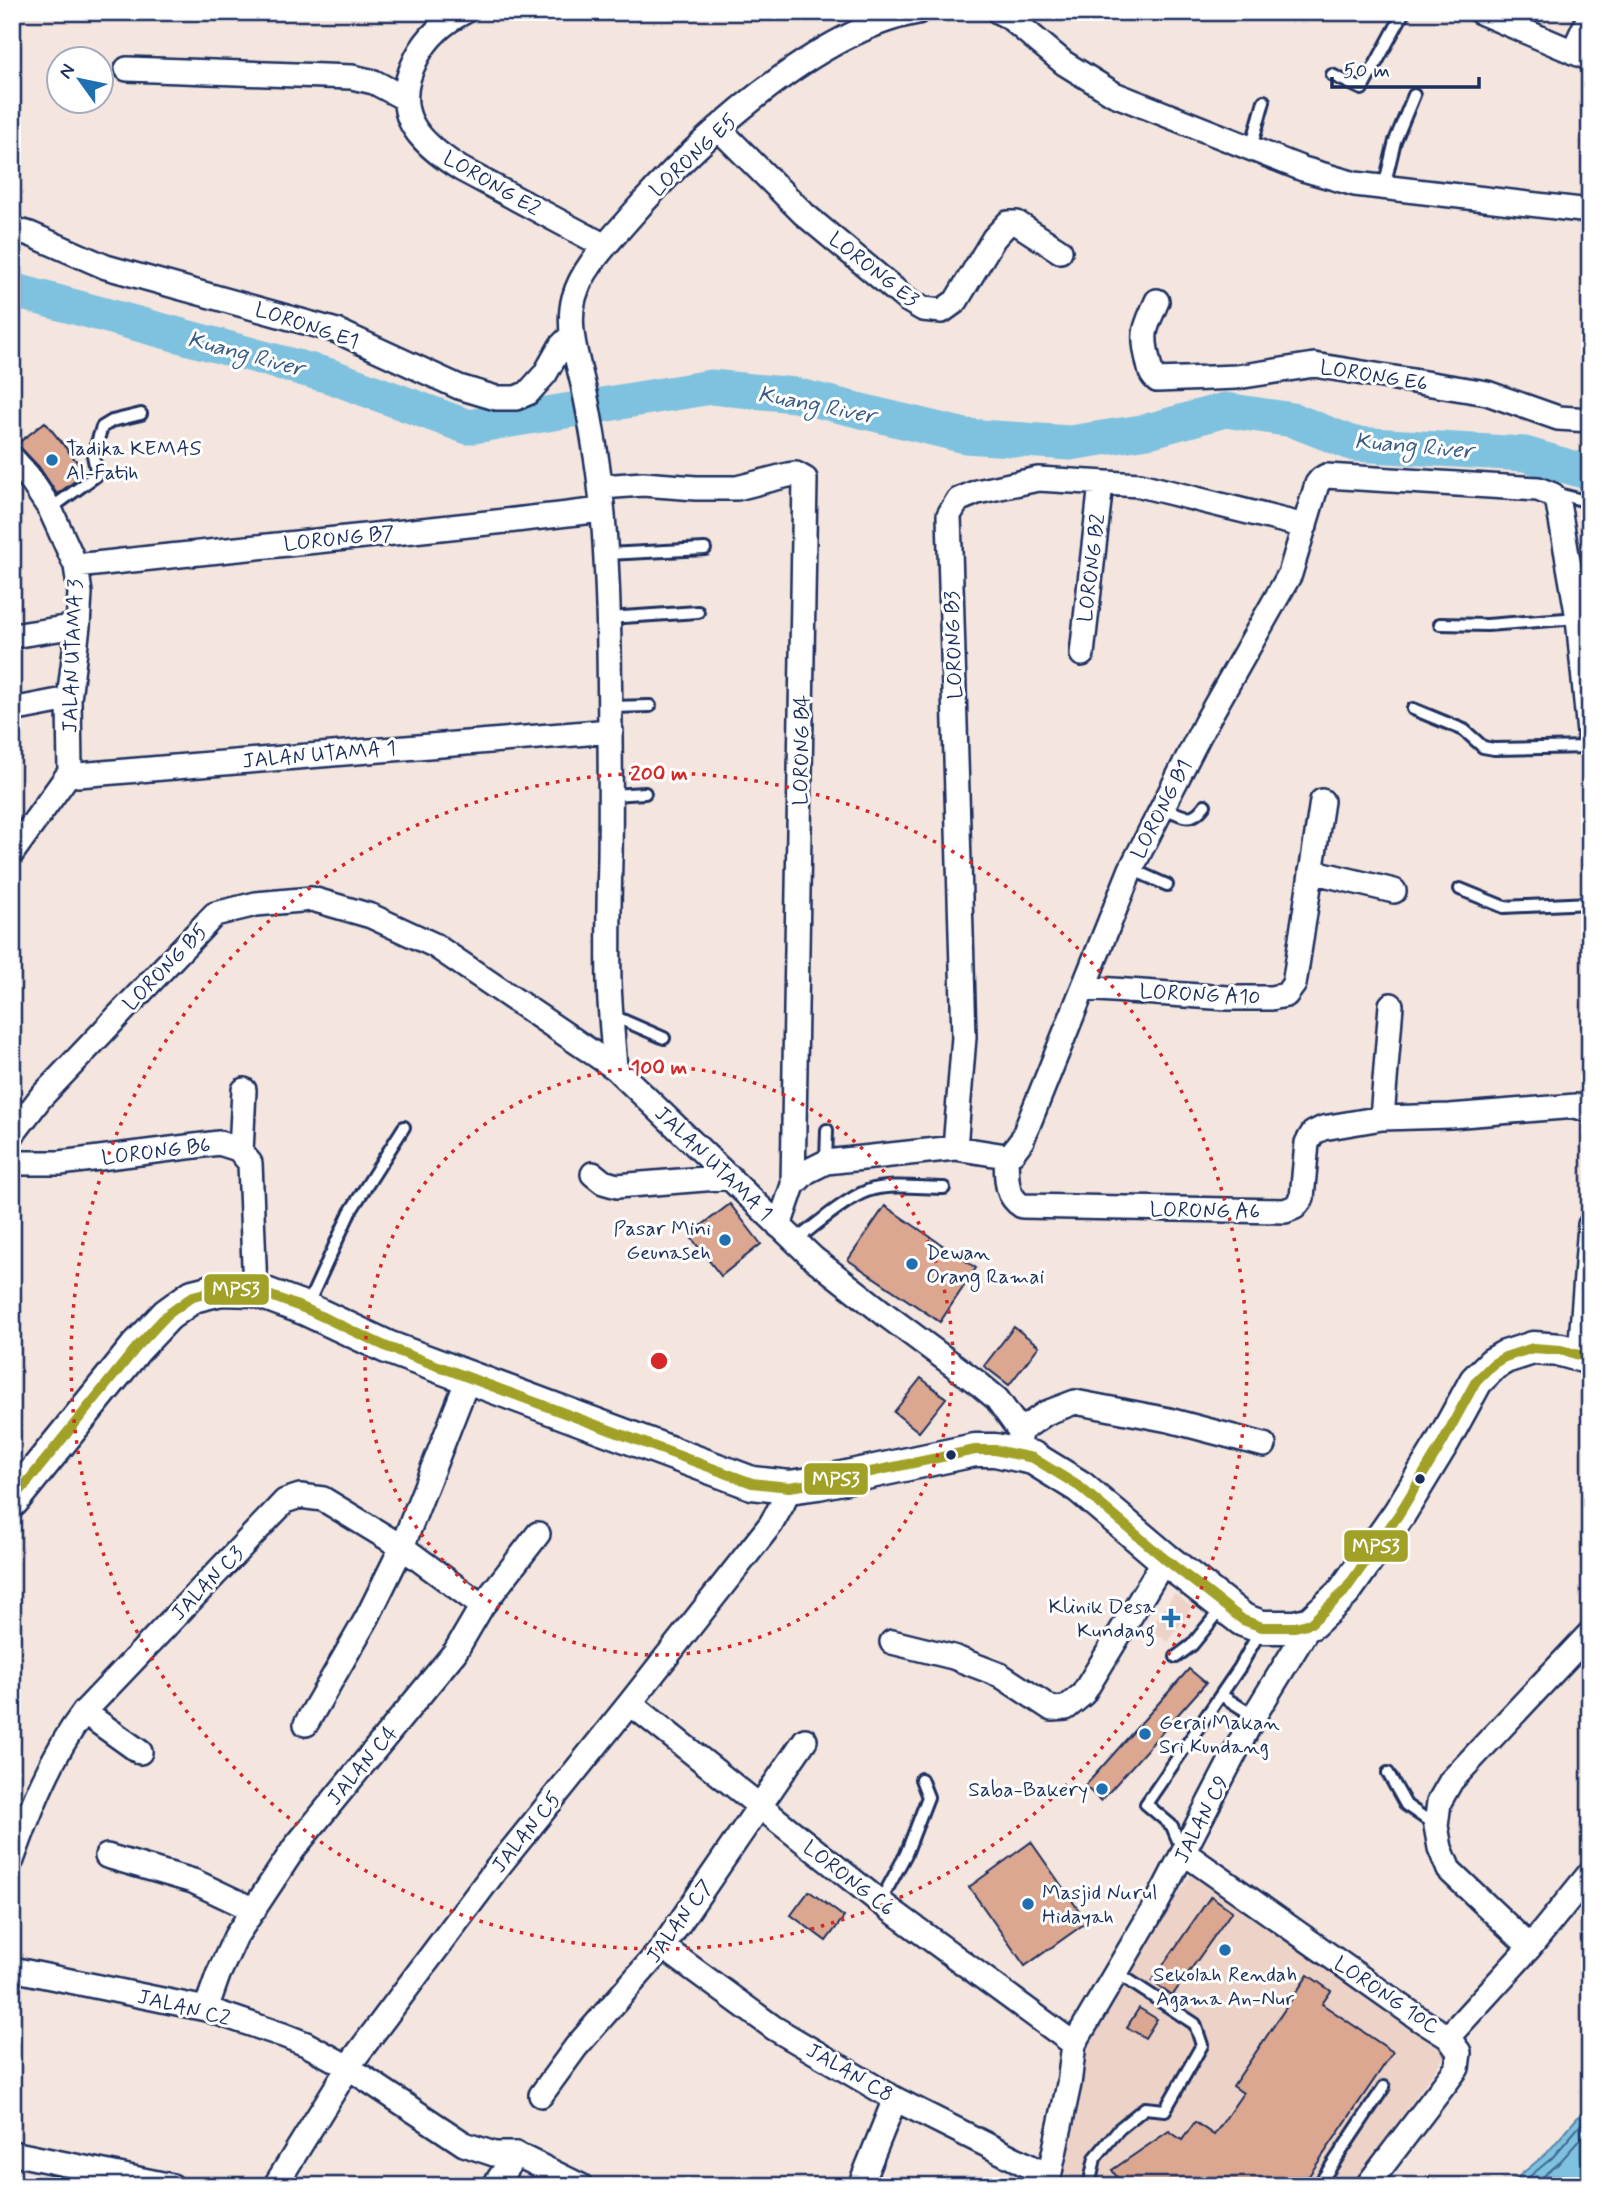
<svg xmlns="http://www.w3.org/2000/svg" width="1602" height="2198" font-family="Mynerve,sans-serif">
<rect width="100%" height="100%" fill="#f4e5de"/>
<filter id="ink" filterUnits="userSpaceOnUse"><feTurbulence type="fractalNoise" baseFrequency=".0143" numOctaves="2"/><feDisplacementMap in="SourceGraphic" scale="14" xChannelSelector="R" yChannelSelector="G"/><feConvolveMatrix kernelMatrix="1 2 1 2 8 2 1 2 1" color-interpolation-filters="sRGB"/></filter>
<g filter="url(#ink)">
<!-- built -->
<path fill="#edd2c7" d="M1174,1594L1192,1607L1168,1642L1150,1629Z
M1194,1870L1449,2050L1352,2186H1060L1090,2030Z"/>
<!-- water -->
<path fill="#7fc2df" stroke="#5787ab" stroke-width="2" d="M1590,2103V2186H1507L1547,2153Z"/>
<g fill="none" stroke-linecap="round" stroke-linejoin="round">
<!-- shore -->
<path stroke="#436a92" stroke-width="2" d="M1518,2186L1552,2158L1590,2114
M1532,2186L1558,2164L1590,2128"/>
<!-- river -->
<path stroke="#7fc2df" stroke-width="35" d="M12,290L330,376L468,427L711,387L795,395L965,436L1070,443L1148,431L1225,410L1293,420L1354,444L1525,454L1590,473"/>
</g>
<!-- building -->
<path fill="#dca790" stroke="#1b2f5e" stroke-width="2" d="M45,422L86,473L57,494L39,467L22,449L16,445Z
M730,1204L761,1244L721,1276L689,1235Z
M885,1206L976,1268L940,1322L848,1260Z
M1014,1327L1039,1346L1009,1385L984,1366Z
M921,1378L946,1398L919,1432L894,1412Z
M1189,1669L1206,1683L1101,1801L1085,1786Z
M1031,1842L1087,1922L1025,1966L969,1887Z
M809,1891L844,1917L826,1941L791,1915Z
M1211,1896L1232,1911L1172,1996L1152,1981Z
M1308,1975L1331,1991L1322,2004L1393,2052L1302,2186H1123L1112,2170L1169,2131L1182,2140L1195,2122L1214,2135L1243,2093L1233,2086Z
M1139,2008L1157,2019L1145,2038L1127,2027Z"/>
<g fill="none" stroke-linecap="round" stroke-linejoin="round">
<!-- lane casing -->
<g stroke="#1b2f5e" stroke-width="16">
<path id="lane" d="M1332,75L1362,89L1404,12
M1251,148L1264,101
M1384,187L1395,141L1414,95
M1555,495H1562L1590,502
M50,509L97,475L93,455L102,427L112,421L141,414
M607,554L705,549
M608,618L698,612
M1440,624L1487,625L1578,618
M610,707L650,706
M1413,709L1464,730L1483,747L1494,749L1590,747
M611,795L645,793
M1162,806C1180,815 1191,825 1205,805
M1131,869L1167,885
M1460,889L1504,907L1590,903
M611,1015L664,1038
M826,1162L827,1130
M795,1241C813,1227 847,1198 867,1191C890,1183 920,1188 944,1188
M307,1306L350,1212L404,1127
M1176,1657L1192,1645L1222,1608
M1221,1695L1254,1716
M1388,1773L1406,1805L1436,1826
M1182,1850L1172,1826L1146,1804L1240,1667L1260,1631
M880,1902L906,1854L928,1797L921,1779
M1089,2186L1095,2158L1119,2129L1145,2108L1165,2110L1202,2045L1195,2024L1116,1972
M1318,2186L1384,2087"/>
</g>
<!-- street casing -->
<g stroke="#1b2f5e" stroke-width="28">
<path id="street" d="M464,12C444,22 428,36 417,57C389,111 415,140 461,169L605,246
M918,12C815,30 692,145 626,222C606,245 582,269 574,298C566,328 578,361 584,389C590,416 594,442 598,469C606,528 608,588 609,648C610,718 611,788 610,858C609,899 608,941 609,982C610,1011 613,1040 615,1068L813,1258L886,1315L979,1384L997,1399L1020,1431L1017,1453
M999,12L1009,17L1064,63L1114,94L1303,169L1355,184L1590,211
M1480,12L1590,59
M1573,52L1590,15
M127,69L352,77L374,82L404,98
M718,128L804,214L906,299L923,309L942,311L956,301L994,238L1008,223H1017L1060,251
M12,229L30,234L106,267L337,331L459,387L496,398H516L528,393L545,374L561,346L572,335
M1157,301C1146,327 1141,331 1148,360C1150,369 1150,374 1157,380L1237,377L1314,365L1487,393L1558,418L1590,420
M12,458L28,476L50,509L76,566L80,593L78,626L69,699L70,772L12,853
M601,487L643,484L696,488H737L788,475L796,474L805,479L793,1185L779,1226
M76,566C251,547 427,531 602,510
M12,636L78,626
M1082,654L1101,483
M12,710L69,699
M70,772L78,775L611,731
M1311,871L1394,891
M1084,988L1228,998H1271L1286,995L1294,984L1296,972L1322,801
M1382,1118L1391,1005
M12,1135L41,1097L215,914L256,904L312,899L371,916L434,945L615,1068
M955,1148L964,1037L949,515L958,500L977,492L1038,479L1140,485L1305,526
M241,1152L244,1090
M1006,1156C1007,1175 1004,1195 1022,1206L1285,1211L1295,1207L1302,1198L1307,1143L1313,1133L1323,1128L1382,1118L1450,1116L1576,1106L1590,1111
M12,1163H60L219,1143L238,1149L250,1163L255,1290
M593,1174L603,1182L617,1186L730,1177
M793,1185L806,1172L826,1162L955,1148L1006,1156L1013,1152L1022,1140L1131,869L1205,724L1290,574L1317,484L1321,479L1326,476L1538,489L1553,495L1558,503L1578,618L1590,744
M1580,1354L1590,1225
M1020,1431L1046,1413L1075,1402L1169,1420L1264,1445
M892,1642L953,1657L1000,1675L1052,1709L1066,1708L1083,1694L1165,1559
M630,1703L880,1902L1074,2044
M84,1712L140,1752
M306,1724L367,1618L402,1547L468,1379
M1183,1852L1421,2020L1448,2037L1459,2052L1457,2068L1367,2186
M107,1856L193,1881L254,1910
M12,1860C30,1810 51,1755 84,1712L285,1501L300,1496L323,1499L402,1547L482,1606
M663,1947L774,2028L895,2099L1049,2176
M1530,1947L1449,1870L1440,1848L1436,1826L1439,1802L1451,1781L1590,1633
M12,1969L206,2009L283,2035L306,2044L348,2067L464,2144L494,2154H516L581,2186
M206,2009L218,1975L236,1936L295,1847L455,1652L482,1606L538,1534
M1448,2037L1530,1947L1590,1873
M541,2095L576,2047L663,1947L805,1740
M12,2153L172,2186
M275,2186L353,2060L494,1872L630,1703L771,1524L783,1503L789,1487
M494,2186L516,2154
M860,2186L895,2099
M1047,2186L1069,2084L1074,2044L1157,1903L1254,1716L1311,1623"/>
</g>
<!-- secondary casing -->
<g stroke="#1b2f5e" stroke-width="37">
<path id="secondary" d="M12,1501L136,1348L167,1315L193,1296L221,1289L255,1290L306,1309L387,1347L752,1483L789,1487L818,1483L975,1450H995L1033,1458L1080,1487L1165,1559L1243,1620L1262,1627H1295L1311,1623L1344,1592L1399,1514L1441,1445L1476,1381L1493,1364L1505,1357L1533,1348L1561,1350L1590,1358"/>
</g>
<!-- lane -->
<use href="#lane" stroke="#fff" stroke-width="10"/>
<!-- street -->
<use href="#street" stroke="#fff" stroke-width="23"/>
<!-- secondary -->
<use href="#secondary" stroke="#fff" stroke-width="32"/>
<!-- bus-1 casing -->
<g stroke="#fff" stroke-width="16">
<path id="bus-1" d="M12,1501L136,1348L167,1315L193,1296L221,1289L255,1290L306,1309L387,1347L752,1483L789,1487L818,1483L975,1450H995L1033,1458L1080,1487L1165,1559L1243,1620L1262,1627H1295L1311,1623L1344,1592L1399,1514L1441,1445L1476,1381L1493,1364L1505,1357L1533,1348L1561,1350L1590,1358"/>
</g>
<!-- bus-1 -->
<use href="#bus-1" stroke="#a0a126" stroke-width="10"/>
</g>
</g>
<!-- distance rings -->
<g fill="none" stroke="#d62828" stroke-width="3.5" stroke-dasharray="3.5 7">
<circle cx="659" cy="1361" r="294"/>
<circle cx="659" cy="1361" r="588"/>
</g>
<!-- markers -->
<g fill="#1f6fb2" stroke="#fff" stroke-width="2.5">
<circle cx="52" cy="460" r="7"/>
<circle cx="725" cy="1240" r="7"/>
<circle cx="912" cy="1264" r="7"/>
<path d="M1167.5 1607.5h7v7h7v7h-7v7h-7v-7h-7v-7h7z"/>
<circle cx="1145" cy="1734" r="7"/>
<circle cx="1102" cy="1789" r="7"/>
<circle cx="1028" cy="1904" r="7"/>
<circle cx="1225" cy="1950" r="7"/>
</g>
<g fill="#1b2f5e" stroke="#fff" stroke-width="2.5">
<circle cx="951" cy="1455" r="6"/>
<circle cx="1420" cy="1479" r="6"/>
</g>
<g text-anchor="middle" stroke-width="6" stroke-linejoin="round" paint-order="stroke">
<!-- street labels -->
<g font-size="21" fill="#1b2f5e" stroke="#fff">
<text transform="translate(693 155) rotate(-43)" y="7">LORONG E5</text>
<text transform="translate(492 183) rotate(30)" y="7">LORONG E2</text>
<text transform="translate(874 269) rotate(38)" y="7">LORONG E3</text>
<text transform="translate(307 325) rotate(18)" y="7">LORONG E1</text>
<text transform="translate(1374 375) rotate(9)" y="7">LORONG E6</text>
<text transform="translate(339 538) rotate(-6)" y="7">LORONG B7</text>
<text transform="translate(1091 568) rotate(-83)" y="7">LORONG B2</text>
<text transform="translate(953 645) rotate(-92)" y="7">LORONG B3</text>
<text transform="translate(72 656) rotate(-88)" y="7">JALAN UTAMA 3</text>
<text transform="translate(801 750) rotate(-89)" y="7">LORONG B4</text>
<text transform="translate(319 754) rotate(-5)" y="7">JALAN UTAMA 1</text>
<text transform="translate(1161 809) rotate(-63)" y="7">LORONG B1</text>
<text transform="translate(165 967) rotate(-46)" y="7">LORONG B5</text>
<text transform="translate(1200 994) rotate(3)" y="7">LORONG A10</text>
<text transform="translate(156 1151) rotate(-7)" y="7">LORONG B6</text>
<text transform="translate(714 1163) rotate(44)" y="7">JALAN UTAMA 1</text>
<text transform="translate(1205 1210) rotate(1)" y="7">LORONG A6</text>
<text transform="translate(207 1583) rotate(-46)" y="7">JALAN C3</text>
<text transform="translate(362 1765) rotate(-50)" y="7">JALAN C4</text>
<text transform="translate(1201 1819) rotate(-63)" y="7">JALAN C9</text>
<text transform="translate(526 1832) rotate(-51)" y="7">JALAN C5</text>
<text transform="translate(849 1878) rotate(38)" y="7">LORONG C6</text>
<text transform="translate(679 1921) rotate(-54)" y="7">JALAN C7</text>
<text transform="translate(1387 1995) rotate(34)" y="7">LORONG 10C</text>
<text transform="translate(184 2007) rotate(14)" y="7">JALAN C2</text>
<text transform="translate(850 2072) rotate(30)" y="7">JALAN C8</text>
</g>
<!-- poi labels -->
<g font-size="21" fill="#1b2f5e" stroke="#fff" text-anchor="start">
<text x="66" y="455">Tadika KEMAS<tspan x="66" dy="24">Al-Fatih</tspan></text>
<text x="711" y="1235" text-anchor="end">Pasar Mini<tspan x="711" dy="24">Geunaseh</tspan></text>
<text x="926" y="1259">Dewan<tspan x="926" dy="24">Orang Ramai</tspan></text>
<text x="1155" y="1613" text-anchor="end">Klinik Desa<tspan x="1155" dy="24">Kundang</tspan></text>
<text x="1159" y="1729">Gerai Makan<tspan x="1159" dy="24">Sri Kundang</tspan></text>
<text x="1088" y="1796" text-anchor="end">Saba-Bakery</text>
<text x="1042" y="1899">Masjid Nurul<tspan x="1042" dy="24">Hidayah</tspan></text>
<text x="1225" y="1981" text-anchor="middle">Sekolah Rendah<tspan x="1225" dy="24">Agama An-Nur</tspan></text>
</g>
<!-- water labels -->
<g font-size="23" font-style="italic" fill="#395b85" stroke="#fff">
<text transform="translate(246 353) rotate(15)" y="8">Kuang River</text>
<text transform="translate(817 404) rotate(11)" y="8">Kuang River</text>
<text transform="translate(1414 445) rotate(5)" y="8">Kuang River</text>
</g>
</g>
<circle cx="659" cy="1361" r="10" fill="#d62828" stroke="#fff" stroke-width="3.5"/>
<g font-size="21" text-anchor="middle" font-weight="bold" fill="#d62828" stroke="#fff" stroke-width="6" stroke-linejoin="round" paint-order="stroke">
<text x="659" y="780">200 m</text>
<text x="659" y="1074">100 m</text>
</g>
<g stroke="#fff" stroke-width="2.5">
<rect x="203" y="1273" width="67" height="33" rx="7" fill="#a0a126"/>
<rect x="803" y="1462" width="66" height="34" rx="7" fill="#a0a126"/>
<rect x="1343" y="1529" width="66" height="34" rx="7" fill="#a0a126"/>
</g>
<g font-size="19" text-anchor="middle" font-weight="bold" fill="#fff">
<text x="236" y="1296">MPS3</text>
<text x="836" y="1486">MPS3</text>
<text x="1376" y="1553">MPS3</text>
</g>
<!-- margin -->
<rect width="1602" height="2198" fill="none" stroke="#fff" stroke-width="42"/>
<rect x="21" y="21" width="1560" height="2156" fill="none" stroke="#1b2f5e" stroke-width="2.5" filter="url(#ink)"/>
<!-- north arrow -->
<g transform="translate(80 80) rotate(303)"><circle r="33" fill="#ffffff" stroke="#a4acbf" stroke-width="2"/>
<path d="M0-5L12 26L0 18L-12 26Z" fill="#1f6fb2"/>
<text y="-10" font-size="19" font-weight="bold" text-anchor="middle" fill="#1b2f5e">N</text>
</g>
<!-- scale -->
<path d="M1332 77v10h147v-10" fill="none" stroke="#1b2f5e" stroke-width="3.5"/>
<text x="1343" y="77" font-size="21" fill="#1b2f5e" stroke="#ffffff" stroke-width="5" paint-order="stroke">50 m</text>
</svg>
